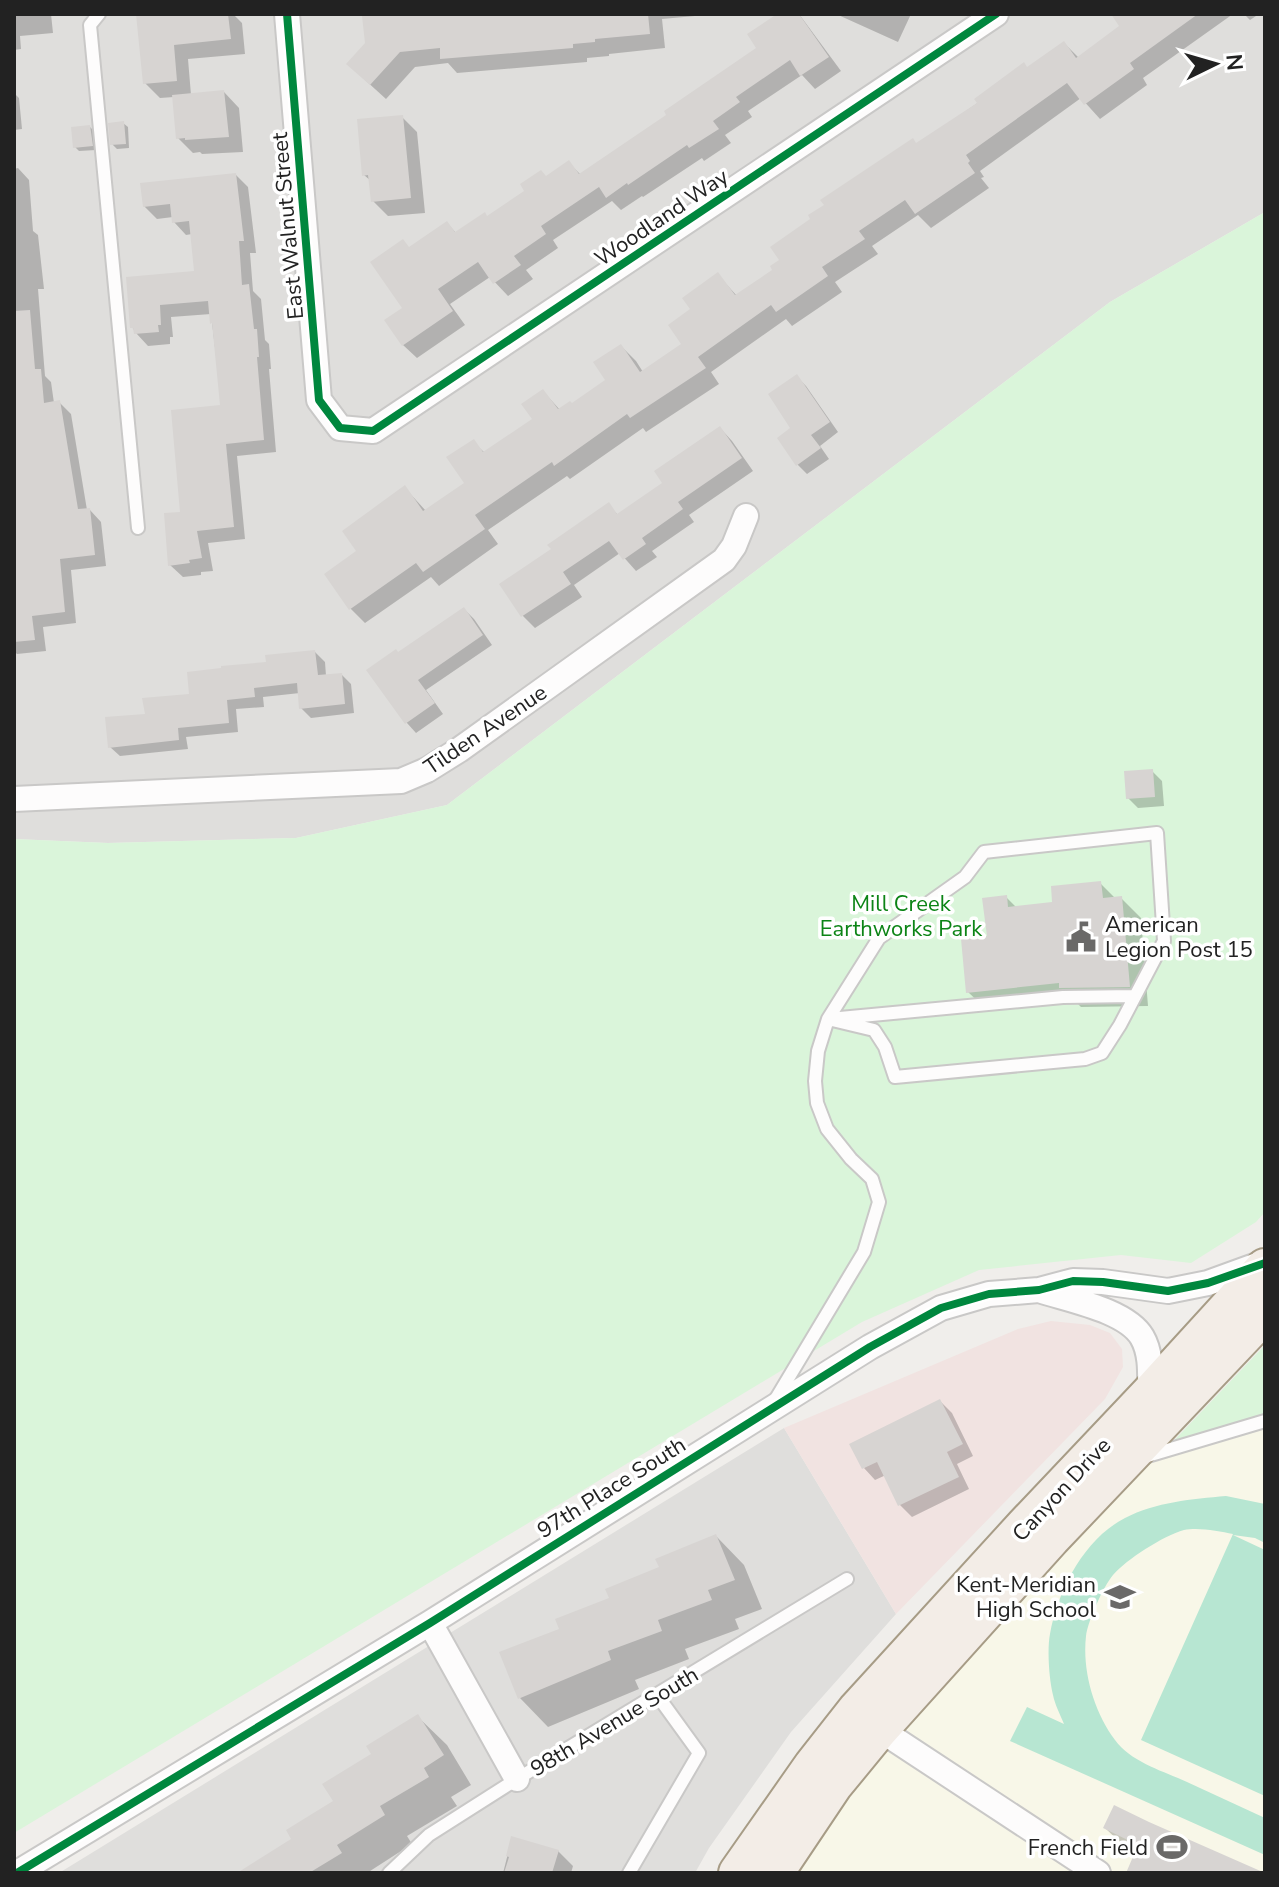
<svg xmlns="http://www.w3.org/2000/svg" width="1279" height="1887" font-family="'Nunito Sans',sans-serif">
<rect width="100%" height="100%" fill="#f0eeeb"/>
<!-- residential -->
<path fill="#dfdedc" d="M14,14H1265V212L1110,302L447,805L296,838L108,843L14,839Z
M784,1428L896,1614L791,1732L709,1848L695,1873H59Z"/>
<!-- commercial -->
<path fill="#f1e3e1" d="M1051,1321L1090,1325L1110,1333L1122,1349L1123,1367L1105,1399L896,1614L784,1428L1018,1329Z"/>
<!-- education -->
<path fill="#f8f7e8" d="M1265,1421V1873H752L1084,1475Z"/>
<!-- park -->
<path fill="#daf5da" d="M1265,212V1212L1256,1222L1191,1263L1121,1255L979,1270L862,1322L14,1833V839L108,843L296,838L447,805L1110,302Z
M1265,1345V1421L1164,1451Z"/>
<!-- pitch -->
<path fill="#b7e6d2" d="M1226,1496L1265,1504V1543L1255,1538L1233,1535L1265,1550V1796L1141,1740L1233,1534C1219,1531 1198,1527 1184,1530C1163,1536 1127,1559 1113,1575C1103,1587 1088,1621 1086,1636C1082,1671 1094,1712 1115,1740C1131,1762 1163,1771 1187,1782C1213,1794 1239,1806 1265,1818V1855L1010,1741L1027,1707L1064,1724C1060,1714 1055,1705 1053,1695C1049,1679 1047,1649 1050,1634C1058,1590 1084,1539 1125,1518C1156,1502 1192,1499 1226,1496Z"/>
<!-- shadow -->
<path fill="#0003" d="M14,14H51L53,33L20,36L21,49L14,50Z
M162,14H233L242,23L245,54L188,59L191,95L224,92L239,108L243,152L202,154L200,152L193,153L178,138L174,97L160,98L145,83Z
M369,14H706V15L662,19L665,48L609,54V56L587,58V62L457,73L448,63L415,67L386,99L364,79Z
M780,14H799L841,71L815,89L802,75L748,111L752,117L725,135L731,143L704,161L702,158L643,197L642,196L621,210L612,201L553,240L558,248L526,270L533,279L508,296L490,277L450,304L465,325L417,358L403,345L404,308L410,249L447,223L457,234L487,218L569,163L581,175L669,115L759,48Z
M836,14H911L898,42Z
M1123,14H1233L1143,78L1147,85L1100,119L1081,98L980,171L984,177L981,178L989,188L931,228L918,215L872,246L878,254L835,282L842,292L792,326L786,319L711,372L719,384L646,432L643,428L570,479L567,476L488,530L498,544L439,586L431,577L365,623L350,608L359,551L405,488L426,511L466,483L473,442L485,453L535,420L543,391L560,410L572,406L607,380L621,346L636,361L643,372L684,345L693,310L718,275L737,296L775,270L917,145L1064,43L1079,58L1122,27Z
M1244,14H1259L1250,20Z
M14,93L19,98L22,129L14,130Z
M402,117L417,132L425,213L388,216L373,201L371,181L364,175Z
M123,123L128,127L129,148L117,149L112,144Z
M90,127L94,131L96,150L79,151L75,147Z
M18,168L29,180L33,231L38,235L44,289H38L45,376L51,382L54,403L59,402L71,414L87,510H90L101,522L106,566L71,570L76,623L43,627L46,651L17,654L14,651V169Z
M236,175L248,187L256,253H250L253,291L261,299L265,340L269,344L271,369H269L276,452L237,456L245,539L208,543L213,571L201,572V575L183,577L170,565L183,513L222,407L211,314L171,317L173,337H170V344L148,346L136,333L132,327L196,273L192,234L186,235L174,222L173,217L157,219L144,206Z
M796,376L806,386L838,432L820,446L829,459L807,474L797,464L793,429Z
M720,428L732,441L753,471L689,515L694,522L652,551L657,557L636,571L620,553L574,585L582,597L535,628L523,616L502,585L553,550L608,505L618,515L665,483Z
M464,609L474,619L492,645L426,690L443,714L416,733L407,723L369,670L399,654Z
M315,652L325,662L326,676L342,675L351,684L354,713L311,718L301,708L300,693L263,697L264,707L236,709L238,732L186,737L188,749L120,756L110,747L148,716L191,695L268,664Z
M1152,771L1162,781L1164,806L1138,808L1128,798Z
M1100,883L1116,899L1121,898L1141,918L1148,1006L1081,1007L1076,1002L988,1011L968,992L1006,897L1017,908L1054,904Z
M940,1401L952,1413L973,1456L957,1464L969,1489L912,1517L900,1505L886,1475L875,1480L864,1468Z
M716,1536L744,1565L762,1609L735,1619L739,1629L685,1649L689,1659L635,1680L639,1689L548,1727L520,1698L561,1630Z
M418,1717L447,1745L471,1785L451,1797L457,1806L407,1836L412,1844L367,1873H250L294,1839L336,1802Z
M1105,1828L1260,1873H1128L1137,1853L1125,1847Z
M512,1838L558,1851L573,1866L571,1873H503Z"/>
<!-- building -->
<path fill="#d7d4d2" d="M136,14H228L231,39L174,45L177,81L143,84Z
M376,14H648L650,34L595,39V42L573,44V48L440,59V48L400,52L370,85L346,64L365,43L362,16Z
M777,14H799L829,57L800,76L790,60L736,97L740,102L713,121L719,129L689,148L687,145L628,185L627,183L606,198L599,187L541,226L546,234L514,256L521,265L493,284L478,262L438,289L453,311L402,346L384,320L402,308L370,262L403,239L409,247L447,221L455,232L485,212L487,216L524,191L520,184L541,170L546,176L569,160L579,174L666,115L664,111L756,48L747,34Z
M1111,14H1198L1130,63L1134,69L1084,105L1067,83L966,155L970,161L968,163L975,173L915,214L905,200L859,231L865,239L822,267L828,276L776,312L771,305L698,357L706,368L630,418L627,414L554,466L552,462L475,515L485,529L423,572L416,563L349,610L324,574L356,551L342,531L405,485L423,511L464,483L446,457L474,439L483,452L532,419L521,404L543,389L558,409L570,401L572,403L605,380L593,362L621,344L640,372L681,344L668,325L690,309L682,298L718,272L735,295L772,270L770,266L779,260L770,247L810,219L808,215L824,205L820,200L913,138L916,143L977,103L974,99L1024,62L1027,67L1064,41L1076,58L1119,26Z
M224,90L229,137L185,140V138L176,139L172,95Z
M403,115L411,198L371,202L368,175L362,176L357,119Z
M124,121L126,144L110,145L108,123Z
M90,125L93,146L73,148L71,127Z
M236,173L244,241H239L242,285L249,284L254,329H257L259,357H257L264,440L226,444L234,527L197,531L202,558L189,560L190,563L168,566L164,513L180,512L171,410L220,405L212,323L210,324L208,301L160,305L161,325H158L159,332L134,334L133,328H130L126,277L194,271L189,221L172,223L170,204L143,207L140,183Z
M30,310L35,369H41L44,403L60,400L78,509L90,508L95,555L60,559L65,612L32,616L35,640L14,642V311Z
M797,374L830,422L811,435L821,448L796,466L777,438L790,428L768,394Z
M720,426L742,458L678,502L683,509L642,538L646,544L623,560L609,541L563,572L571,584L521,617L499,584L551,549L547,545L609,502L617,514L662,483L654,471Z
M464,607L483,635L418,680L435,703L405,724L366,670L396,649L398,652Z
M315,650L318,675L342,673L345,704L299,709L297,683L254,688L255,697L227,700L229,723L178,728L179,740L108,748L105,717L145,714L142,698L189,694L187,672L221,668V666L266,662L265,655Z
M1153,769L1155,797L1126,799L1124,771Z
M1101,881L1103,898L1122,896L1130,987L1059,988V983L966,993L961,939L987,936L982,898L1007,895L1008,907L1052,902L1051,886Z
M940,1399L963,1444L947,1452L959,1477L898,1506L877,1462L862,1469L849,1444Z
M716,1534L735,1580L708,1590L712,1600L658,1620L662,1631L608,1651L611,1660L518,1699L499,1652L559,1629L555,1619L609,1598L605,1589L659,1567L655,1559Z
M418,1714L444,1755L424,1768L429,1777L380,1806L385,1815L337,1845L342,1853L309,1873H237L291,1839L286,1830L333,1801L322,1784L371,1754L366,1746Z
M1114,1805L1149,1822L1265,1873H1126L1138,1845L1103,1828Z
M511,1836L559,1850L552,1873H504L509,1857L506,1856Z"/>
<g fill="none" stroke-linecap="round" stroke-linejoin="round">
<!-- lane casing -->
<g stroke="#c9c8c7" stroke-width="16">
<path id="lane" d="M99,14L90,25L138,528
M840,1018L1063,997L1135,996
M774,1402L864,1252L879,1202L872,1179L851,1159L827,1129L817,1103L815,1081L818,1051L828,1019L879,938L965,877L984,852L1157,833L1164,941L1120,1025L1102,1053L1085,1059L895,1077L885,1047L874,1030L828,1019
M1144,1457L1265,1421
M389,1873L429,1835L517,1779L847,1579
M629,1873L699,1753L657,1695"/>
</g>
<!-- street casing -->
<g stroke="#c9c8c7" stroke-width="28">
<path id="street" d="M287,14L319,400L340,428L373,431L996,14
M14,799L401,781L427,770L459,750L724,560L734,546L746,516
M1039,1290C1069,1300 1126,1310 1142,1337C1152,1354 1150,1376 1150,1394
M430,1623L517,1779
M879,1729L1098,1873
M17,1873L430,1623L870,1347L941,1308L989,1294L1039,1290L1073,1281L1103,1282L1168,1291L1208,1283L1263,1263"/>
</g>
<!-- primary casing -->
<g stroke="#a79c86" stroke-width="42">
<path id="primary" d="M738,1873L813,1766L857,1710L1025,1526L1150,1394L1265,1268
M774,1873L833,1785L879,1729L1051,1538L1265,1313"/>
</g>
<!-- lane -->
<use href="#lane" stroke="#fdfcfc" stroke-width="12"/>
<!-- street -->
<use href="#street" stroke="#fdfcfc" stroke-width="24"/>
<!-- primary -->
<use href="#primary" stroke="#f3ede7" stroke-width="38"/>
<!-- cycleway casing -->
<g stroke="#fff" stroke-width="13">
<path id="cycleway" d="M287,14L319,400L340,428L373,431L996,14
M17,1873L430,1623L870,1347L941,1308L989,1294L1039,1290L1073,1281L1103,1282L1168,1291L1208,1283L1265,1263"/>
</g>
<!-- cycleway -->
<use href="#cycleway" stroke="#00873e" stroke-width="8"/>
</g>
<!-- icons -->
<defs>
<g id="civic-bare" transform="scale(2.4)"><path d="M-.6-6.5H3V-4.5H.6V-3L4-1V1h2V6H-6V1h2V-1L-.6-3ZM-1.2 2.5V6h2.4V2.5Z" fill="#6a6968" stroke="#fff" stroke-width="2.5" paint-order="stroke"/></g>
<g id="school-bare" transform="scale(2.4)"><path d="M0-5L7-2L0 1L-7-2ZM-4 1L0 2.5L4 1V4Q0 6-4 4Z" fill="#6a6968" stroke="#fff" stroke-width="2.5" paint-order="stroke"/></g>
<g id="stadium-bare" transform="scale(2.4)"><path d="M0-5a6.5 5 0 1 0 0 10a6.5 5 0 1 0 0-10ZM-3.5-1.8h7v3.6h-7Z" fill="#6a6968" stroke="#fff" stroke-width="2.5" paint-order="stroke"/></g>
</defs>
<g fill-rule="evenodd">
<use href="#civic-bare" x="1081" y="937"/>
<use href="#school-bare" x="1120" y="1597"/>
<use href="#stadium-bare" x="1172" y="1847"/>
</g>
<g text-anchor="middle" stroke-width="7" stroke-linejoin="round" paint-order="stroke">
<!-- street labels -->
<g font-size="22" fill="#222" stroke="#fff">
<text transform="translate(661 217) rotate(-34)" y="8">Woodland Way</text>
<text transform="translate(287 226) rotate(-95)" y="8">East Walnut Street</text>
<text transform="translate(485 729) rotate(-34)" y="8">Tilden Avenue</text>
<text transform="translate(611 1487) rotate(-32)" y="8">97th Place South</text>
<text transform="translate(1061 1489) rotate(-47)" y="8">Canyon Drive</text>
<text transform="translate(614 1721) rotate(-31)" y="8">98th Avenue South</text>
</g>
<!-- park labels -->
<g font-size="22" fill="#0c8416" stroke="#fff">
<text x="901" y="911">Mill Creek<tspan x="901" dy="25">Earthworks Park</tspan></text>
</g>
<!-- poi labels -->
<g font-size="22" fill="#222" stroke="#fff" text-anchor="end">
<text x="1105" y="932" text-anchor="start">American<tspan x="1105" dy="25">Legion Post 15</tspan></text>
<text x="1096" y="1592">Kent-Meridian<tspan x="1096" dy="25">High School</tspan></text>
<text x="1148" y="1855">French Field</text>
</g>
</g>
<!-- border -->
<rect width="1279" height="1887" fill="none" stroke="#222222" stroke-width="32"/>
<!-- north arrow -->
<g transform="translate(1215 64) rotate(85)" stroke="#ffffff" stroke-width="6" paint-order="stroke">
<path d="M0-6L14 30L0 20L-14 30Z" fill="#222222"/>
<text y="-12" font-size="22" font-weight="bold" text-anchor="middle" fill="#222222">N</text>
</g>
</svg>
